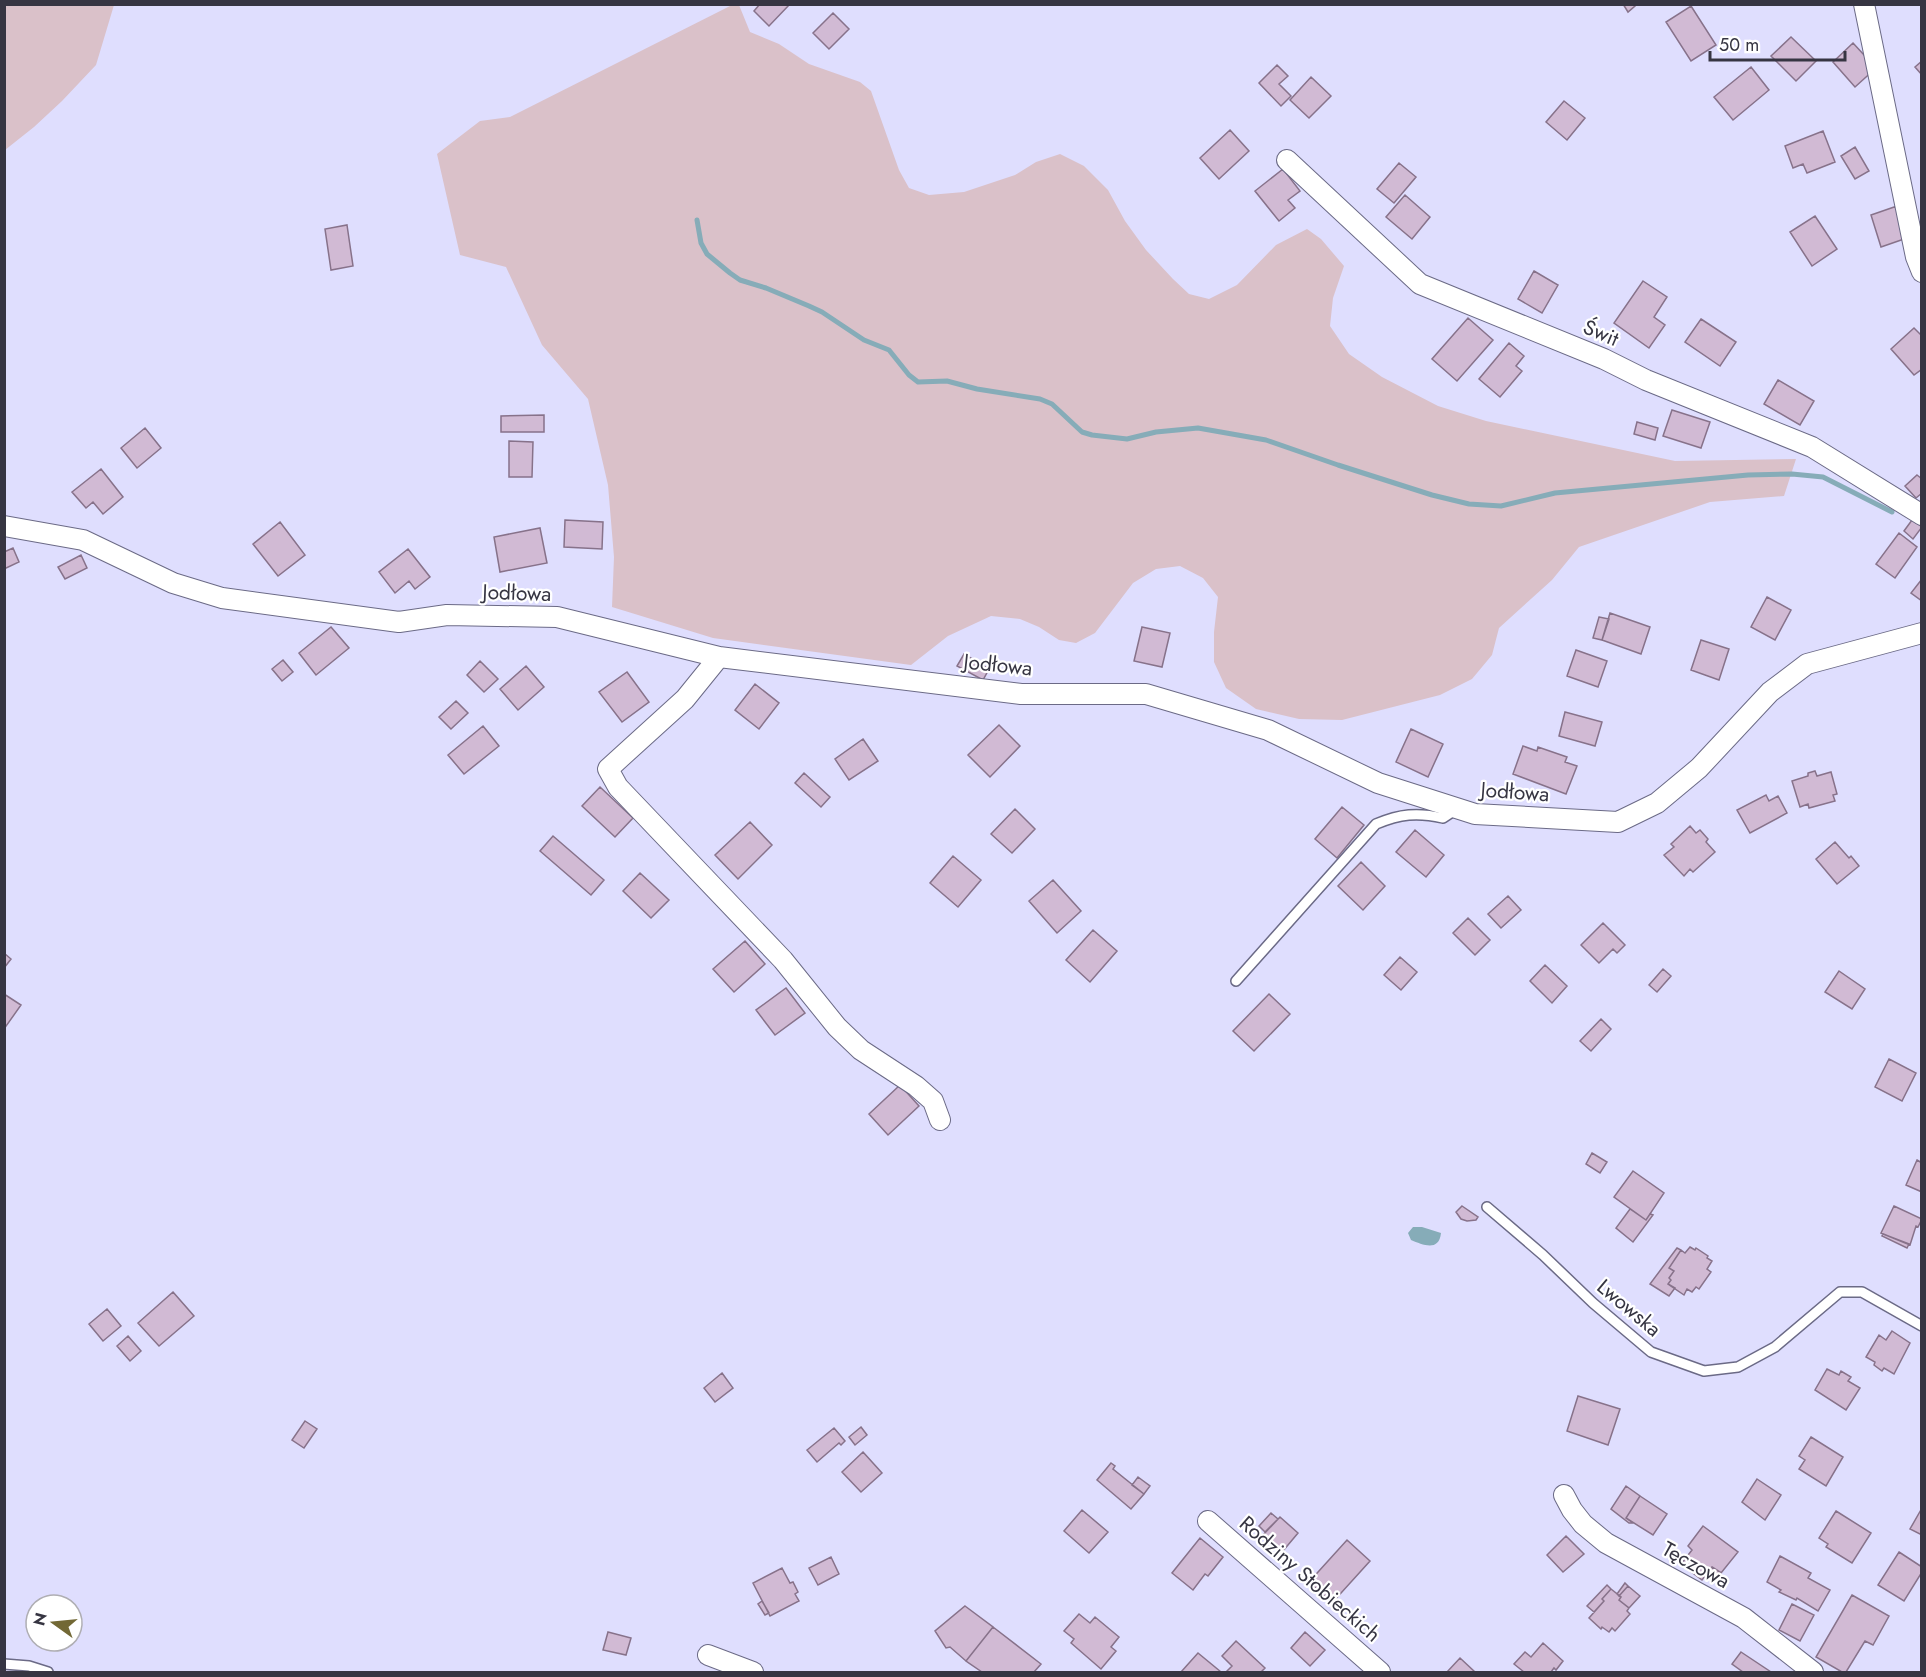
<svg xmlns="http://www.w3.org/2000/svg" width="1926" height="1677" font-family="Jost,sans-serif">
<rect width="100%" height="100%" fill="#dfdefe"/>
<!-- green -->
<path fill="#dac1c9" d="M5,4L114,5L96,65L62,101L34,127L5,150Z
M734,4L739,5L750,32L779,44L809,64L860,82L871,91L899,170L909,188L929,195L964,192L1015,175L1036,162L1060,154L1084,166L1108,190L1125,221L1146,250L1173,279L1189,294L1209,299L1237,285L1276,245L1307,229L1321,239L1344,266L1333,298L1330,326L1349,354L1382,377L1438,406L1486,421L1675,461L1796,459L1784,496L1710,502L1579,547L1552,580L1499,628L1492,655L1472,679L1440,695L1342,720L1299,719L1256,709L1226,688L1214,662V632L1218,597L1203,578L1180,566L1156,569L1133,583L1095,633L1076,643L1059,640L1039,627L1020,619L991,616L948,636L911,665L713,638L612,607L614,557L608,485L588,399L542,345L506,267L460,255L437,154L480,121L510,117Z"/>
<!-- water -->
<path fill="#86acb8" d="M1413,1227H1422L1441,1233C1439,1252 1423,1245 1411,1240L1408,1233Z"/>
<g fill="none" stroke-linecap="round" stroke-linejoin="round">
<!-- stream -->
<path stroke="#86acb8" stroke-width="5" d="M697,220L701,243L707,254L730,273L740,280L766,288L809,306L822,312L864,340L889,350L909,375L918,382L947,381L977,389L1040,399L1052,404L1082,432L1092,435L1127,439L1156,432L1198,428L1266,440L1338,465L1432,495L1469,504L1501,506L1555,493L1748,475L1792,474L1823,477L1892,512"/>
</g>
<!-- building -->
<path fill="#d1bad4" stroke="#87728a" stroke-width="1.5" d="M760,4H790L769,26L754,11Z
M1623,4H1634L1635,6L1628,12Z
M1691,6L1716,45L1691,61L1666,22Z
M833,13L849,29L829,49L813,33Z
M1791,37L1816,61L1796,81L1771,56Z
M1853,43L1876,68L1855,87L1833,62Z
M1922,61V75L1915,67Z
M1277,65L1288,76L1279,84L1291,96L1281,106L1259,83Z
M1751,67L1769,90L1733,120L1714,97Z
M1311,77L1331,96L1309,118L1290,100Z
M1564,101L1585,118L1567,140L1546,122Z
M1230,130L1249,151L1219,179L1200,158Z
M1823,131L1835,162L1807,173L1803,164L1793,168L1785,146Z
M1855,147L1869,171L1855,179L1841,156Z
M1399,163L1416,177L1394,203L1377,189Z
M1283,169L1300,191L1288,200L1295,208L1279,221L1255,191Z
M1405,195L1430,217L1412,239L1386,217Z
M1897,206L1907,238L1881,247L1871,215Z
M1815,216L1837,249L1812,266L1790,232Z
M347,225L353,266L331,270L325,229Z
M1534,271L1558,285L1542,313L1518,299Z
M1643,281L1667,297L1654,317L1665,325L1649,348L1614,323Z
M1468,318L1493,340L1457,381L1432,359Z
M1701,319L1736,342L1720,366L1685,342Z
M1914,328L1922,336V369L1914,375L1891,349Z
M1509,343L1524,356L1516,366L1522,371L1500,397L1479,379Z
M1778,380L1814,401L1800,425L1764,404Z
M1672,410L1710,422L1701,448L1663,436Z
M544,415V432H501V416Z
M1637,422L1658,428L1655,440L1634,434Z
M145,428L161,448L137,468L121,448Z
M509,441L533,442L532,477H509Z
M101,469L123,497L103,514L93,502L86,508L72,492Z
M1917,475L1922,479V493L1916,498L1905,486Z
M565,520L603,522L602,549L564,547Z
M1912,520L1922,527L1913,539L1904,531Z
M280,522L305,555L278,576L253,544Z
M540,528L547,563L500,572L494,537Z
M1899,533L1917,547L1895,578L1876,564Z
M13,548L19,562L4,569V552Z
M408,549L430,577L415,589L409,581L395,593L379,572Z
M81,555L87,568L65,579L58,567Z
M1922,579V601L1911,593Z
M1767,597L1791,610L1775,640L1751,627Z
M1610,613L1650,627L1641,654L1602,640Z
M1599,617L1609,619L1602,640L1593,638Z
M331,627L349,648L316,675L299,653Z
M1142,627L1170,633L1162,667L1134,661Z
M1701,640L1729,649L1719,680L1691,670Z
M1576,650L1607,661L1598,687L1567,676Z
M964,654L989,669L983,680L957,666Z
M283,660L293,672L282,681L272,669Z
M480,661L498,679L484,692L467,675Z
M526,666L544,687L518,710L500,689Z
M627,672L649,702L622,722L599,692Z
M755,684L779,703L759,729L735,710Z
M456,701L468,713L451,729L439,717Z
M1565,712L1602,722L1595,746L1559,736Z
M999,725L1020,746L990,777L968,755Z
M483,726L499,746L464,774L448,755Z
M1411,729L1443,744L1428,777L1396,762Z
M863,739L878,761L849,780L835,759Z
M1523,746L1537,751L1538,747L1567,757L1565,762L1577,766L1566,794L1513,774Z
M1815,771L1817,776L1831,772L1837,794L1833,795L1835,801L1809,808L1808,804L1800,807L1792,781L1808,776V773Z
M804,773L830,797L821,807L795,783Z
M600,787L633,818L615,837L582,806Z
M1766,795L1769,801L1778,796L1787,813L1750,833L1737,810Z
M1342,807L1364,825L1337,858L1315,839Z
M1015,809L1035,829L1012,853L991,834Z
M750,822L772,845L738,879L715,855Z
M1690,826L1696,833L1700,830L1708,839L1706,842L1715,852L1693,872L1690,869L1684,876L1664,855L1674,847L1671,844Z
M1415,830L1444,855L1426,877L1396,852Z
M553,836L604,880L591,895L540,851Z
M1835,842L1849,858L1851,856L1859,866L1837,884L1816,859Z
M953,856L981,880L958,907L930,883Z
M1361,862L1385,886L1363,910L1338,886Z
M640,873L669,900L651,918L623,891Z
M1053,880L1081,911L1057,933L1029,901Z
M1508,896L1521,910L1501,928L1488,914Z
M1468,918L1490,940L1475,955L1453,933Z
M1603,923L1625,945L1617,953L1613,949L1599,963L1581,945Z
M1093,930L1117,951L1090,982L1066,960Z
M745,941L765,964L734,992L713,969Z
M4,953L11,959L4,968Z
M1400,957L1417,972L1401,990L1384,975Z
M1545,965L1567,986L1552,1003L1530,981Z
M1663,969L1671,976L1657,992L1649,985Z
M1839,971L1865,989L1852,1009L1825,992Z
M786,988L805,1013L775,1035L756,1010Z
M4,994L21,1005L4,1029Z
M1269,994L1290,1014L1254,1051L1233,1031Z
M1601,1019L1611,1029L1591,1051L1580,1041Z
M1889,1059L1916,1073L1902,1101L1875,1087Z
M900,1085L919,1106L888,1135L869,1114Z
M1592,1153L1607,1162L1600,1173L1586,1164Z
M1917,1160L1922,1163V1192L1906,1185Z
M1633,1171L1664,1193L1646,1220L1614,1197Z
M1462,1206L1478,1217L1476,1220L1467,1221L1461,1219L1456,1212Z
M1894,1206L1922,1219L1918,1227L1916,1226L1910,1245L1881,1233Z
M1630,1209L1646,1220L1650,1214L1653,1215L1633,1242L1616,1228Z
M1883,1234L1909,1244L1907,1248L1882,1236Z
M1690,1247L1695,1250L1696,1248L1708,1256L1707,1258L1712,1261L1707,1269L1711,1272L1699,1289L1696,1287L1692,1292L1687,1289L1684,1295L1668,1284L1671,1280L1669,1278L1674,1271L1669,1268L1681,1250L1685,1253Z
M1677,1248L1681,1250L1669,1268L1674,1271L1669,1278L1671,1280L1668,1284L1675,1288L1669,1296L1650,1284Z
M173,1292L194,1316L159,1346L138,1323Z
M107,1309L121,1326L103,1341L89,1324Z
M1892,1331L1910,1343L1894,1374L1884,1368L1882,1371L1874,1365L1875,1362L1866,1357L1879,1335L1886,1340Z
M128,1336L141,1351L130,1361L117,1346Z
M1827,1369L1839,1375L1841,1371L1851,1377L1848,1381L1860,1388L1846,1410L1815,1390Z
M722,1373L733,1388L715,1402L704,1388Z
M1578,1396L1620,1409L1608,1445L1567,1431Z
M305,1421L317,1429L304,1448L292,1440Z
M861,1427L867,1435L855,1445L849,1437Z
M834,1428L845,1441L841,1445L839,1443L817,1462L807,1450Z
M1811,1437L1843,1457L1826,1486L1799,1469L1805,1460L1799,1456Z
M863,1452L882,1473L861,1492L842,1472Z
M1111,1463L1115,1466L1113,1469L1144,1494L1131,1509L1097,1480Z
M1138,1477L1150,1486L1144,1494L1132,1485Z
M1757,1479L1781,1495L1765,1520L1742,1502Z
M1626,1486L1640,1496L1626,1518L1633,1523H1629L1611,1509Z
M1640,1496L1667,1514L1653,1535L1626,1518Z
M1922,1508V1535L1910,1529Z
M1082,1510L1108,1532L1089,1553L1064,1531Z
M1836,1511L1871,1533L1852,1563L1826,1547L1828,1544L1819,1538Z
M1271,1513L1278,1519L1265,1532L1259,1526Z
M1280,1517L1298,1533L1283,1551L1263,1535Z
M1703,1526L1738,1552L1721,1573L1712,1567L1702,1580L1681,1564L1692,1550L1688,1546Z
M1566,1536L1584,1554L1563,1572L1547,1555Z
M1200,1538L1223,1557L1208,1576L1205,1574L1193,1590L1172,1573Z
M1347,1540L1370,1561L1332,1603L1309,1582Z
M1899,1552L1922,1567V1572L1904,1601L1878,1585Z
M1780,1556L1811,1573L1808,1578L1830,1590L1818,1611L1797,1598L1796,1600L1779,1592L1781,1590L1767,1582Z
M831,1557L839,1574L818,1585L809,1568Z
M1712,1567L1720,1572L1715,1579L1707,1574Z
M782,1568L790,1583L793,1582L798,1592L795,1594L799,1601L770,1616L753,1583Z
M1625,1583L1628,1586L1619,1596L1617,1594Z
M1607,1585L1611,1589L1602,1599L1604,1601L1594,1612L1587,1606Z
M1628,1586L1640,1596L1629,1608L1619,1600L1621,1597L1619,1596Z
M1611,1589L1621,1597L1619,1600L1629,1608L1627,1611L1630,1614L1615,1631L1612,1628L1609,1632L1602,1627L1601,1629L1589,1618L1604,1601L1602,1599Z
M1852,1595L1889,1616L1873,1645L1865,1641L1846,1672H1842L1816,1657Z
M762,1601L769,1613L765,1615L758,1604Z
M1792,1604L1814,1615L1800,1641L1779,1630Z
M965,1606L993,1627L966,1661L950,1647L946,1648L935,1631Z
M1079,1614L1090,1623L1095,1617L1119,1637L1111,1647L1116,1651L1101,1669L1071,1643L1074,1639L1064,1631Z
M993,1627L1041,1664L1034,1672H982L966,1661Z
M608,1632L631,1638L626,1655L603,1650Z
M1305,1632L1325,1650L1310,1666L1291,1648Z
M1236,1641L1265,1668L1261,1672H1226L1232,1666L1222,1656Z
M1543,1643L1563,1661L1556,1670L1554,1668L1551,1672H1524L1514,1664L1525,1652L1531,1657Z
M1741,1652L1771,1672H1743L1732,1664Z
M1198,1653L1221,1672H1181Z
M1460,1658L1475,1672H1447Z"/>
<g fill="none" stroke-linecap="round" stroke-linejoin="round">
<!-- lane casing -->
<g stroke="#6b6a86" stroke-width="12">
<path id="lane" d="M1236,981L1376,824C1400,814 1417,812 1443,818L1455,810
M1487,1207L1543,1255L1593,1303L1651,1352L1704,1371L1738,1367L1775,1347L1840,1292H1862L1922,1326
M4,1664L29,1666L48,1672"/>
</g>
<!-- street casing -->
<g stroke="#6b6a86" stroke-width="22">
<path id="street" d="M1864,4L1916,257L1922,272
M1287,160L1420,284L1604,359L1646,380L1812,447L1922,515
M4,526L83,540L173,583L222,598L399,622L447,615L557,617L719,657L1021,694H1146L1268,730L1378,783L1475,814L1618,822L1657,803L1699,768L1770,692L1807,664L1922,633
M719,657L685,699L608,769L618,787L783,960L837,1027L861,1050L916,1086L933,1101L940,1120
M1564,1495L1572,1510L1583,1524L1606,1543L1744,1618L1813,1672
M1208,1521L1380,1672
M708,1655L753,1672"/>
</g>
<!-- lane -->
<use href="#lane" stroke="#fff" stroke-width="9"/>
<!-- street -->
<use href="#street" stroke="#fff" stroke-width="20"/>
</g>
<g text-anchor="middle" stroke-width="4.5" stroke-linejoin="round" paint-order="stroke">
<!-- street labels -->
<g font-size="21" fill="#363542" stroke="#fff">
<text transform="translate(1601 333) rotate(23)" y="7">Świt</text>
<text transform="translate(517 593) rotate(2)" y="7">Jodłowa</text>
<text transform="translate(998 665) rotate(6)" y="7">Jodłowa</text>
<text transform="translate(1515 792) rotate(4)" y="7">Jodłowa</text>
<text transform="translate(1629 1308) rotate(40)" y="7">Lwowska</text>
<text transform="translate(1696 1565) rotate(29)" y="7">Tęczowa</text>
<text transform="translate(1310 1579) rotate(41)" y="7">Rodziny Stobieckich</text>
</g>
</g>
<!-- border -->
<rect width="1926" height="1677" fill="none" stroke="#363542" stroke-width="12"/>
<!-- north arrow -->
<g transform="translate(54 1623) rotate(285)"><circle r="28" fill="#ffffff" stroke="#afaeb3" stroke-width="1.5"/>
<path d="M0-4.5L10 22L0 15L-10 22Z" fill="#726835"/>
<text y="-9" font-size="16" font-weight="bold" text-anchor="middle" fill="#363542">N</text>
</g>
<!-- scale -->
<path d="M1710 51v9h135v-9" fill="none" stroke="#363542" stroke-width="3"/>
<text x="1719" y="51" font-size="18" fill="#363542" stroke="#ffffff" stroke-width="4.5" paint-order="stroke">50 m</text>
</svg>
